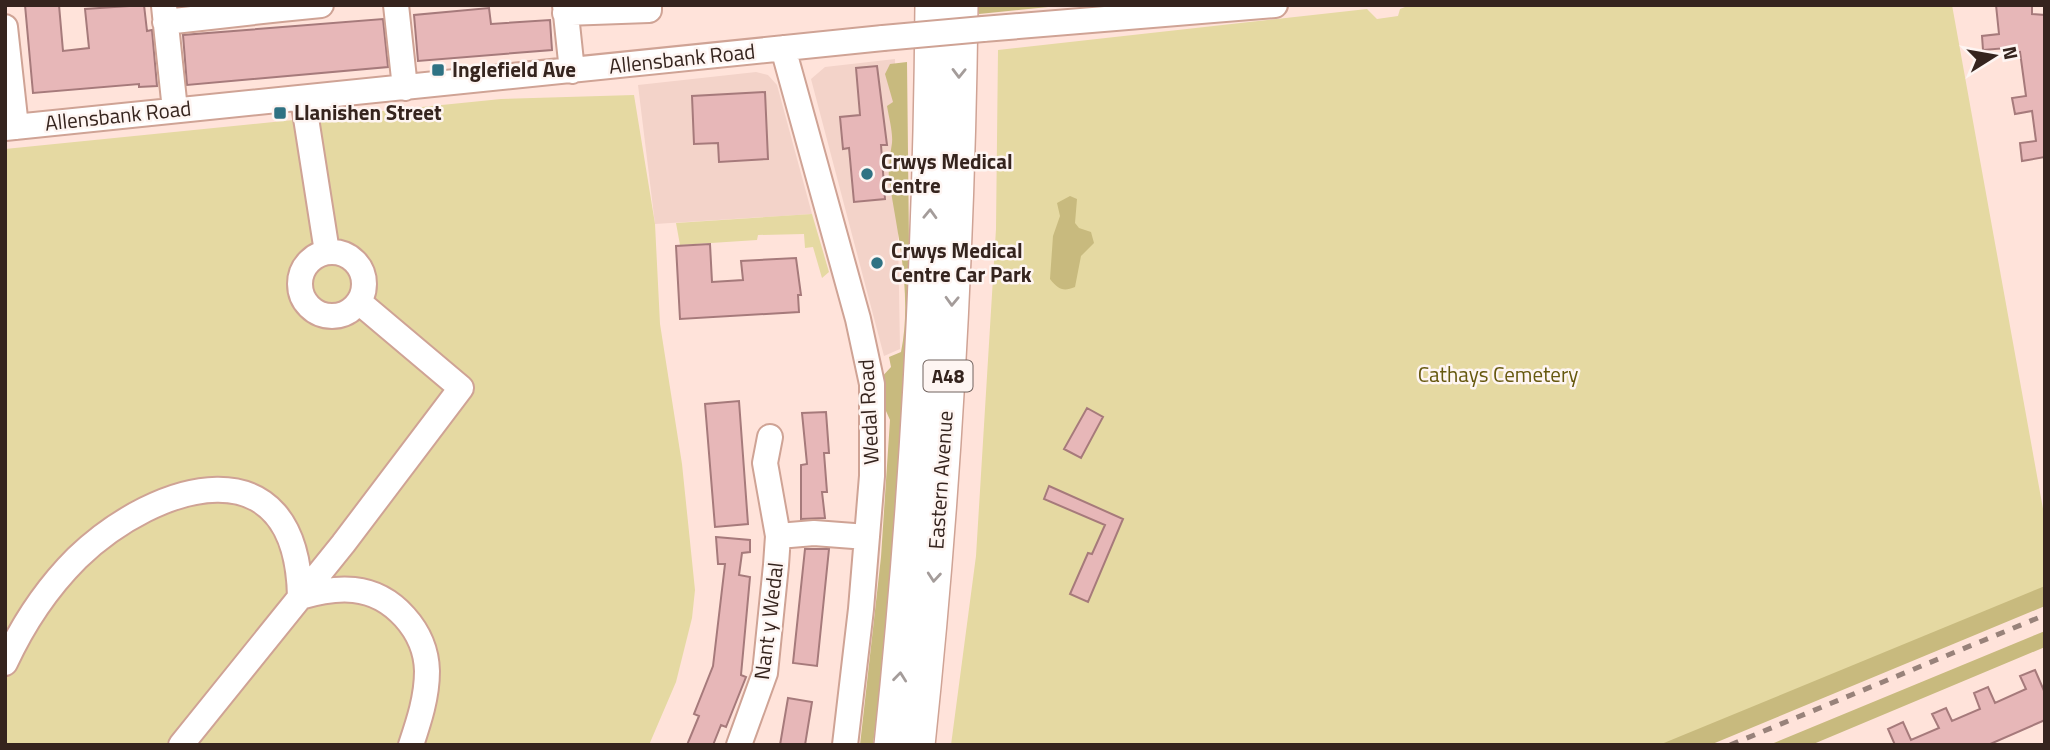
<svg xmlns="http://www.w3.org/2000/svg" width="2050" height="750" font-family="'Titillium Web',sans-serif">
<rect width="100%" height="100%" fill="#ffe3da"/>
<!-- built -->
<path fill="#f3d3c9" d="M895,59L900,349L884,356L811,79L825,67Z
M756,72L768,75L777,85L812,214L655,224L638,85Z"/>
<!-- green -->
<path fill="#e5d9a2" d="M1410,5H1952L2045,520V593L1677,745H951L976,556L996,229L998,50L1367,9L1377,19L1398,16L1400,9Z
M634,95L655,224L660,324L682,464L695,590L692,618L676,682L649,745H5V149L501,99Z
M812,214L829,272L822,278L813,247L805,248L804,234L758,235L757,240L680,245L676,223Z"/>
<!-- forest -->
<path fill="#c8ba7e" d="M977,5H1068L979,14Z
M907,62L910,335L883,666L873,745H860L881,557L890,420L882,402L879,380L891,367L889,357L901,352C912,298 899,240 890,186C887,171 890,157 892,143C893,132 889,118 887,106L893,102L885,74L890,64Z
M1070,196L1077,199L1075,223L1079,228L1091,232L1094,243L1081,256L1075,287C1063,292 1058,289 1050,279L1053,236L1060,216L1057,203Z
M2045,586V606L1710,745H1659Z
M2045,631V647L1811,745H1769Z"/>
<!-- building -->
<path fill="#e7b7b8" stroke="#a67a7b" stroke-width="2" d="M25,5H59L63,51L89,48L85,9L144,5L147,31L152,30L157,86L139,87V84L33,93Z
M1996,5H2032V14L2045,15V157L2022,161L2020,143L2036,141L2032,111L2015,114L2012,98L2026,96L2020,52L2008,54L2007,48L1983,50L1982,36L1999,34Z
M489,8L491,24L550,20L552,50L418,61L414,15Z
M383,19L388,67L187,85L183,35Z
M877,66L887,145H881L885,199L854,202L849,148L843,149L840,117L860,115L856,68Z
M765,92L768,159L719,162L718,143L694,144L692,96Z
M710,244L712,282L743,280L741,261L796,258L801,295H798L799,312L680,319L676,246Z
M739,401L748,524L715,527L705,404Z
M1087,408L1103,417L1081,458L1064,449Z
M826,412L829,453H824L827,492H822L825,518L801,519V465L807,464L802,413Z
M1049,486L1123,519L1088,602L1070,594L1088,553L1092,554L1105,525L1044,499Z
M716,537L750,540V552L742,553L739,575L750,577L741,675L746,677L726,727L721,725L713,745H687L699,716L694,714L713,666L725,564H718Z
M805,549H829L817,666L793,663Z
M2035,670L2045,693V720L1988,745H1895L1888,729L1903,722L1911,740L1939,728L1932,714L1946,708L1952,721L1980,709L1974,693L1988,687L1995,703L2026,689L2020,676Z
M788,698L812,702L805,745H780Z"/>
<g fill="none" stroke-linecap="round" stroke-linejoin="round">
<!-- minor casing -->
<g stroke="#cfa395" stroke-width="28">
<path id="minor" d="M396,5L405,88
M565,5L572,71
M164,6L175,110
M281,9L321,5
M565,13L649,10V5
M165,22L281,9V5
M5,27L16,127
M983,29L1275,5
M783,48L858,319L872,384V476L861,609L845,745
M303,99L327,252
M5,128L883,38
M300 284a32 32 0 1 1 64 0a32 32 0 1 1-64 0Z
M778,536L814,533L867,537
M5,663C23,624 46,589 77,558C156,482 297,439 300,597C317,592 336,588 354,590C393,594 426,631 427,671C427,697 419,721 411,745
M181,745L343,544L461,388L359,302
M739,745L765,673L776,565L778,536L765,463L770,437"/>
</g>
<!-- highway casing -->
<g stroke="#cfa395" stroke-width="38">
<path id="highway" d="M892,745C918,499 931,253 933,5
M917,745C943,499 957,253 960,5"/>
</g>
<!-- minor -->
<use href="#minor" stroke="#fff" stroke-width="24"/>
<!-- highway -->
<use href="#highway" stroke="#fff" stroke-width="35"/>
<!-- rail -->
<path stroke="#98827a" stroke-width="5" stroke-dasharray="9 9" stroke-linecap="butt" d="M1730,745L2045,615"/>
<!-- minor-bridge casing -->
<g stroke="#cfa395" stroke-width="28" stroke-linecap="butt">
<path id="minor-bridge" d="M883,38L983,29"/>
</g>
<!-- minor-bridge -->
<use href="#minor-bridge" stroke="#fff" stroke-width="24"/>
</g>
<!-- one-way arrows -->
<defs><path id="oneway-chevron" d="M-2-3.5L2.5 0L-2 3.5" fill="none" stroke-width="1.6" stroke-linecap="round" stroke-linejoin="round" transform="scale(1.75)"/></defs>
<g stroke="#a49c9a">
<use href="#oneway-chevron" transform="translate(959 73) rotate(91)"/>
<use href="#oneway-chevron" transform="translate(930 214) rotate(-88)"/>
<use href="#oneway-chevron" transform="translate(952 301) rotate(92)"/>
<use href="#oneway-chevron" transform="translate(934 577) rotate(95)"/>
<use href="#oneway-chevron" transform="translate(900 677) rotate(-84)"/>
</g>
<!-- markers -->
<g fill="#2f7283" stroke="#fef5f2" stroke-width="2.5">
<rect x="431" y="63" width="14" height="14" rx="3.5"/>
<rect x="273" y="106" width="14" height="14" rx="3.5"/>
<circle cx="867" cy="174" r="7"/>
<circle cx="877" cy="263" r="7"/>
</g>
<g text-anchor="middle" stroke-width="5" stroke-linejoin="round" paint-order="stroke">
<!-- shield labels -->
<rect fill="#fef5f2" stroke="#71635e" stroke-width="2" x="923.5" y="360.5" width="49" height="31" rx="5"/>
<g font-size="19" font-weight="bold" fill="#35241e">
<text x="948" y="383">A48</text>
</g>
<!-- street labels -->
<g font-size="21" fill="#35241e" stroke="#fef5f2">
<text transform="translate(682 59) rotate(-6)" y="7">Allensbank Road</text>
<text transform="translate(118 116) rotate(-6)" y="7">Allensbank Road</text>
<text transform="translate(869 412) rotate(-93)" y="7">Wedal Road</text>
<text transform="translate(941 480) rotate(-86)" y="7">Eastern Avenue</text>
<text transform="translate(769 621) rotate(-83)" y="7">Nant y Wedal</text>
</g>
<!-- poi labels -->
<g font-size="21" font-weight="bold" fill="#35241e" stroke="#fef5f2" text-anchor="start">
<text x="452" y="77">Inglefield Ave</text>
<text x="294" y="120">Llanishen Street</text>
<text x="881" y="169">Crwys Medical<tspan x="881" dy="24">Centre</tspan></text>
<text x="891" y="258">Crwys Medical<tspan x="891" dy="24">Centre Car Park</tspan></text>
</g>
<!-- park labels -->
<g font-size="21" fill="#66580e" stroke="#fef5f2">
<text x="1498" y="382">Cathays Cemetery</text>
</g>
</g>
<!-- border -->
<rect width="2050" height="750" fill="none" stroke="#35241e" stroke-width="14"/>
<!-- north arrow -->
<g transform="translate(1994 56) rotate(79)" stroke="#fef5f2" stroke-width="5" paint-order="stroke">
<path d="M0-5L12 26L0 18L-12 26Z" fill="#35241e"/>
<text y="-10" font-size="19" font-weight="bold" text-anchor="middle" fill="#35241e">N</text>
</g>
</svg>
